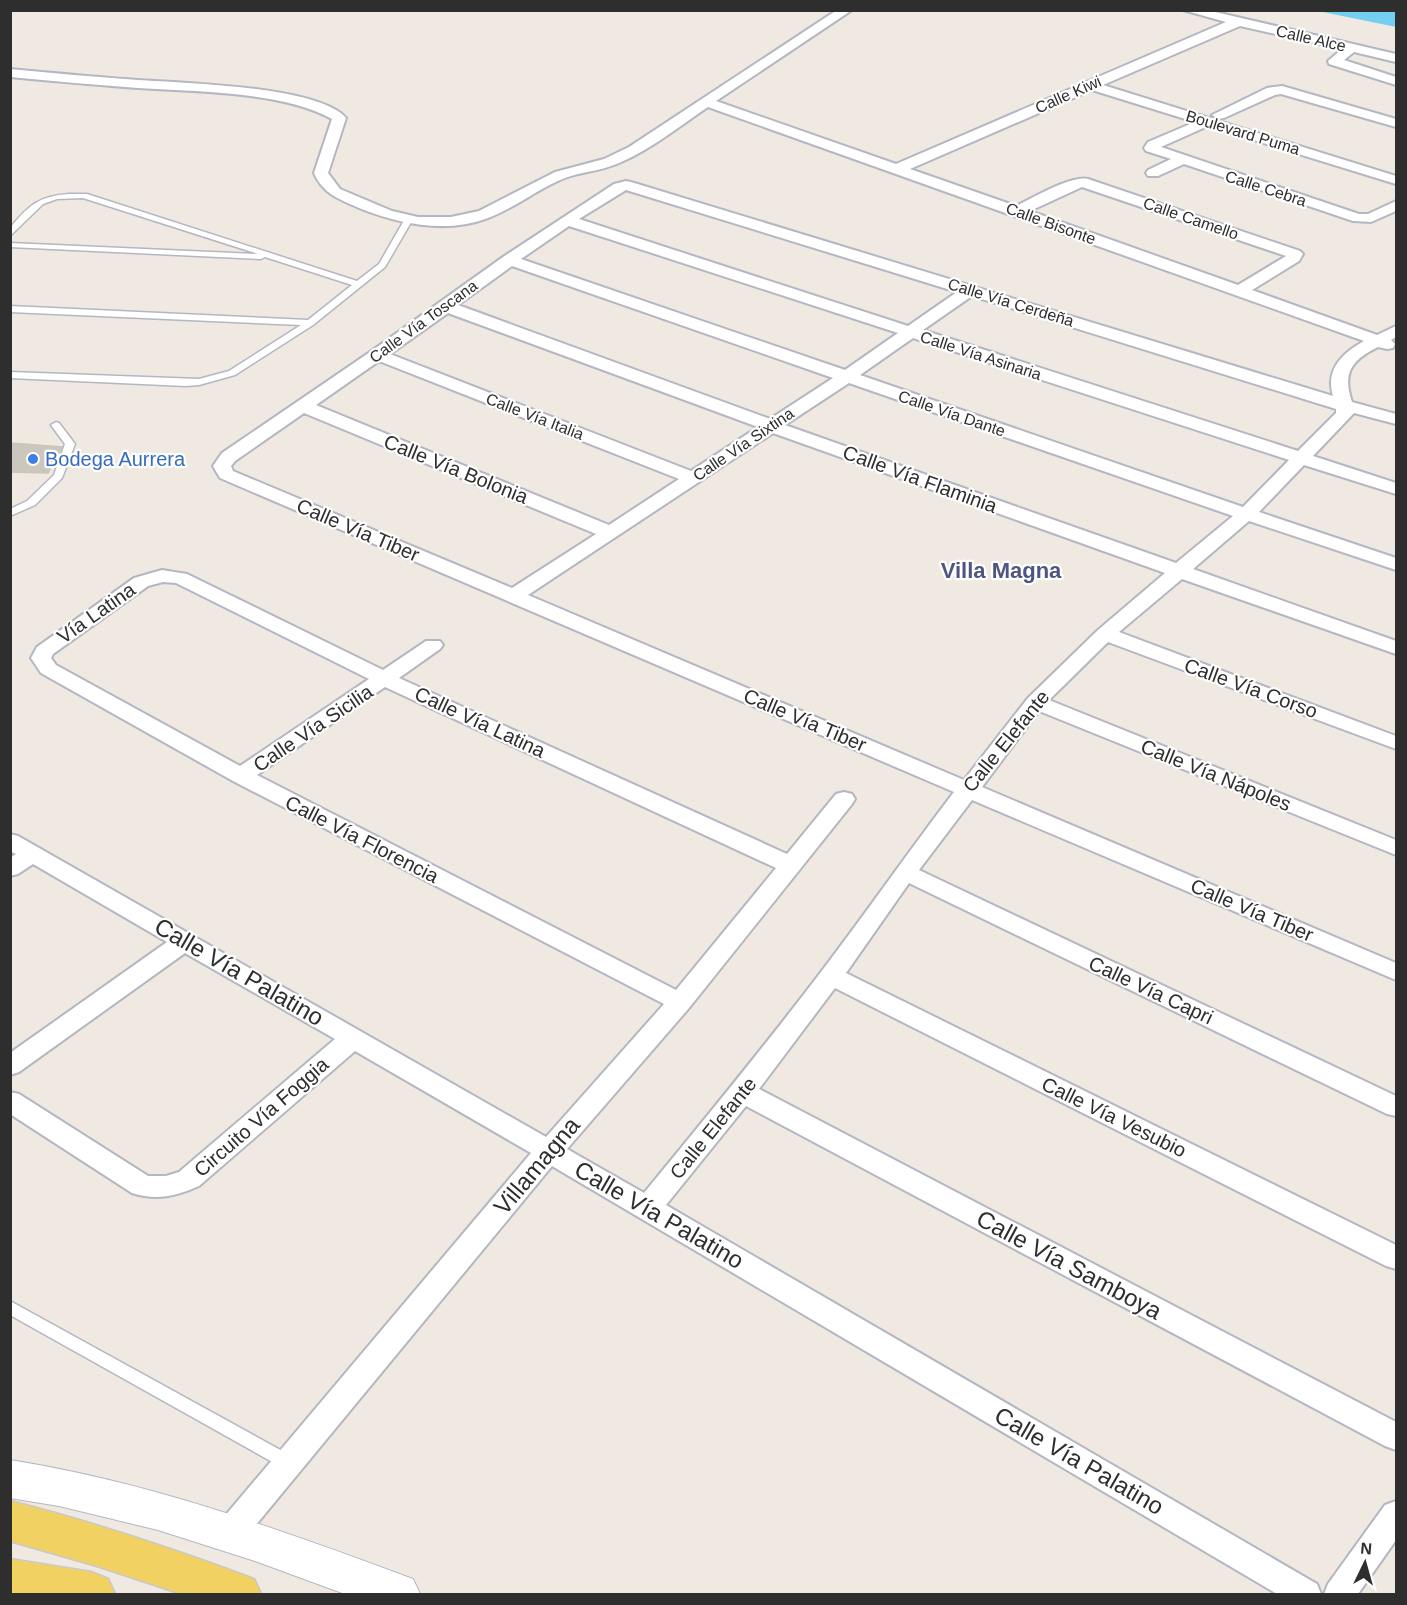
<svg xmlns="http://www.w3.org/2000/svg" width="1407" height="1605" font-family="Helvetica,sans-serif">
<rect width="100%" height="100%" fill="#efe9e1"/>
<!-- water -->
<path fill="#75cff0" d="M1318,11H1396V27Z"/>
<!-- building -->
<path fill="#cbc7bf" stroke="#cbc5ba" stroke-width="1.5" d="M10,443L62,447L48,473L10,472Z"/>
<g fill="none" stroke-linecap="round" stroke-linejoin="round">
<!-- lane casing -->
<g stroke="#b4b7c1" stroke-width="3">
<path id="lane" d="M69,194H87L357,281L379,264L406,217L413,219L385,267L313,325L235,375L199,385L186,386L10,378V372L199,379L229,371L301,325L10,312V306L308,320L352,285L265,257L261,259L10,247V243L258,254L83,198L57,199L43,204L10,236V228C29,205 39,196 69,194Z
M56,422L59,423L75,444L62,478L35,505L10,516V509L27,501L54,475L65,444L51,425Z
M10,1301L295,1458L297,1463L295,1468L289,1470L283,1468L10,1315Z"/>
</g>
<!-- street casing -->
<g stroke="#b4b7c1" stroke-width="4">
<path id="street" d="M837,10H852L716,101L896,164L1226,22L1183,10H1207L1396,54V62L1354,52L1344,60L1396,77V85L1329,64L1328,61L1342,49L1240,26L1103,85L1396,176V184L1208,126L1161,147L1359,214H1368L1396,201V211L1371,222L1353,221L1184,164L1158,176H1148L1146,173L1148,170L1171,159L1146,151L1144,148L1148,142L1195,122L1092,90L910,169L1016,206C1033,198 1071,175 1088,179L1300,251L1303,254L1299,261L1252,290L1377,335L1396,326V337L1391,340L1395,344L1393,348L1387,349L1378,347C1352,360 1342,372 1352,402L1396,414V424L1354,413L1313,456L1396,483V494L1304,465L1259,512L1396,558V570L1249,521L1193,569L1396,641V654L1182,579L1119,632L1396,736V749L1108,642L1049,700L1396,840V855L1039,711L982,787L1396,963V980L972,800L919,870L1396,1096V1116L1387,1114L909,883L846,973L1396,1245V1269L1386,1266L835,988L759,1089L1396,1422V1450L1385,1446L746,1106L666,1205L1317,1584L1321,1594H1277L552,1166L241,1543L230,1547L219,1543L214,1533L219,1523L531,1153L355,1051L199,1186C177,1196 156,1201 132,1193L10,1114V1092L19,1094L148,1176H166L179,1172L335,1039L185,953L19,1072L10,1075V1053L167,942L33,864L18,874L10,876V858L16,854L10,851V834L18,836L546,1137L664,1004L233,781L41,673L31,658L37,647L134,578L162,570L187,574L383,670L426,641H440L443,645L440,649L399,678L787,854L836,794L844,792L852,794L855,799L852,804L689,1008L567,1149L644,1193C704,1120 764,1047 821,972C866,913 909,851 954,792L220,478L213,466L222,453L373,350L503,257L614,184L626,181L631,182L1333,396C1325,370 1342,353 1364,341L708,107C678,127 648,152 614,165C599,171 581,172 565,178C539,188 515,208 488,218C446,234 399,224 359,208C339,199 323,194 314,173L332,119C281,91 196,92 138,88C96,85 53,81 10,77V69C53,73 95,77 138,80C181,83 319,86 346,118L328,173L340,189L392,211L418,217H451L479,211L555,172L604,159L629,147ZM1082,187L1286,256L1238,285L1030,211ZM626,190L957,292L908,326L579,219ZM569,226L898,333L845,370L521,259ZM512,266L833,378L770,419L458,305ZM972,296L1336,409V413L1298,451L923,330ZM448,313L758,427L691,471L390,354ZM913,338L1289,460L1243,507L860,375ZM379,361L679,479L609,525L316,405ZM849,383L1233,516L1176,563L785,425ZM304,413L596,534L512,588L233,471L231,466L235,461ZM773,433L1165,573L1098,630L1028,698L964,780L528,595ZM163,582L176,583L369,679L240,766L56,665L51,658L53,654L148,586ZM385,687L776,868L676,990L257,775Z
M1282,86L1396,119V127L1281,94L1275,95L1224,118L1219,119L1212,115L1267,88Z
M1396,1501V1540L1358,1594H1324L1328,1584L1385,1505Z"/>
</g>
<!-- secondary casing -->
<g stroke="#b4b7c1" stroke-width="2">
<path id="secondary" d="M10,1460C150,1482 281,1530 413,1579L420,1594H345L255,1561L158,1530L59,1506L10,1498Z"/>
</g>
<!-- primary casing -->
<g stroke="#c9c9c9" stroke-width="3">
<path id="primary" d="M10,1501C93,1522 174,1549 254,1579L261,1594H182L97,1566L10,1541Z
M10,1559L91,1572L108,1579L115,1594H10Z"/>
</g>
<!-- lane -->
<use href="#lane" fill="#fff" fill-rule="evenodd"/>
<!-- street -->
<use href="#street" fill="#fff" fill-rule="evenodd"/>
<!-- secondary -->
<use href="#secondary" fill="#fff" fill-rule="evenodd"/>
<!-- primary -->
<use href="#primary" fill="#f2d163" fill-rule="evenodd"/>
</g>
<!-- markers -->
<circle fill="#3f7fe0" stroke="#fff" stroke-width="2" cx="33" cy="459" r="6"/>
<g text-anchor="middle" stroke-width="4.5" stroke-linejoin="round" paint-order="stroke">
<!-- far-street labels -->
<g font-size="16" fill="#2e2e2e" stroke="#fff">
<text transform="translate(1311 38) rotate(13)" y="6">Calle Alce</text>
<text transform="translate(1068 94) rotate(-24)" y="6">Calle Kiwi</text>
<text transform="translate(1243 132) rotate(17)" y="6">Boulevard Puma</text>
<text transform="translate(1266 188) rotate(18)" y="6">Calle Cebra</text>
<text transform="translate(1191 218) rotate(19)" y="6">Calle Camello</text>
<text transform="translate(1051 223) rotate(20)" y="6">Calle Bisonte</text>
<text transform="translate(1011 302) rotate(17)" y="6">Calle Vía Cerdeña</text>
<text transform="translate(423 321) rotate(-36)" y="6">Calle Vía Toscana</text>
<text transform="translate(981 355) rotate(18)" y="6">Calle Vía Asinaria</text>
<text transform="translate(952 413) rotate(19)" y="6">Calle Vía Dante</text>
<text transform="translate(535 416) rotate(21)" y="6">Calle Vía Italia</text>
<text transform="translate(743 444) rotate(-34)" y="6">Calle Vía Sixtina</text>
</g>
<!-- shop labels -->
<g font-size="20" fill="#366cbe" stroke="#fff" text-anchor="start">
<text x="45" y="466">Bodega Aurrera</text>
</g>
<!-- street labels -->
<g font-size="20" fill="#2e2e2e" stroke="#fff">
<text transform="translate(456 469) rotate(22)" y="7">Calle Vía Bolonia</text>
<text transform="translate(920 479) rotate(20)" y="7">Calle Vía Flaminia</text>
<text transform="translate(358 530) rotate(23)" y="7">Calle Vía Tiber</text>
<text transform="translate(96 613) rotate(-35)" y="7">Vía Latina</text>
<text transform="translate(1251 688) rotate(20)" y="7">Calle Vía Corso</text>
<text transform="translate(805 720) rotate(23)" y="7">Calle Vía Tiber</text>
<text transform="translate(480 722) rotate(25)" y="7">Calle Vía Latina</text>
<text transform="translate(313 728) rotate(-34)" y="7">Calle Vía Sicilia</text>
<text transform="translate(1006 741) rotate(-51)" y="7">Calle Elefante</text>
<text transform="translate(1216 775) rotate(22)" y="7">Calle Vía Nápoles</text>
<text transform="translate(362 839) rotate(27)" y="7">Calle Vía Florencia</text>
<text transform="translate(1252 910) rotate(23)" y="7">Calle Vía Tiber</text>
<text transform="translate(1151 990) rotate(25)" y="7">Calle Vía Capri</text>
<text transform="translate(261 1117) rotate(-41)" y="7">Circuito Vía Foggia</text>
<text transform="translate(1114 1117) rotate(26)" y="7">Calle Vía Vesubio</text>
<text transform="translate(713 1128) rotate(-51)" y="7">Calle Elefante</text>
</g>
<!-- quarter labels -->
<g font-size="22" font-weight="bold" fill="#4d5680" stroke="#fff">
<text x="1001" y="578">Villa Magna</text>
</g>
<!-- near-street labels -->
<g font-size="24" fill="#2e2e2e" stroke="#fff">
<text transform="translate(239 972) rotate(30)" y="8">Calle Vía Palatino</text>
<text transform="translate(537 1166) rotate(-50)" y="8">Villamagna</text>
<text transform="translate(659 1215) rotate(30)" y="8">Calle Vía Palatino</text>
<text transform="translate(1069 1265) rotate(28)" y="8">Calle Vía Samboya</text>
<text transform="translate(1079 1461) rotate(30)" y="8">Calle Vía Palatino</text>
</g>
</g>
<!-- border -->
<rect width="1407" height="1605" fill="none" stroke="#2e2e2e" stroke-width="24"/>
<!-- north arrow -->
<g transform="translate(1365 1563) rotate(5)" stroke="#ffffff" stroke-width="4.5" paint-order="stroke">
<path d="M0-4.5L10 22L0 15L-10 22Z" fill="#2e2e2e"/>
<text y="-9" font-size="16" font-weight="bold" text-anchor="middle" fill="#2e2e2e">N</text>
</g>
</svg>
